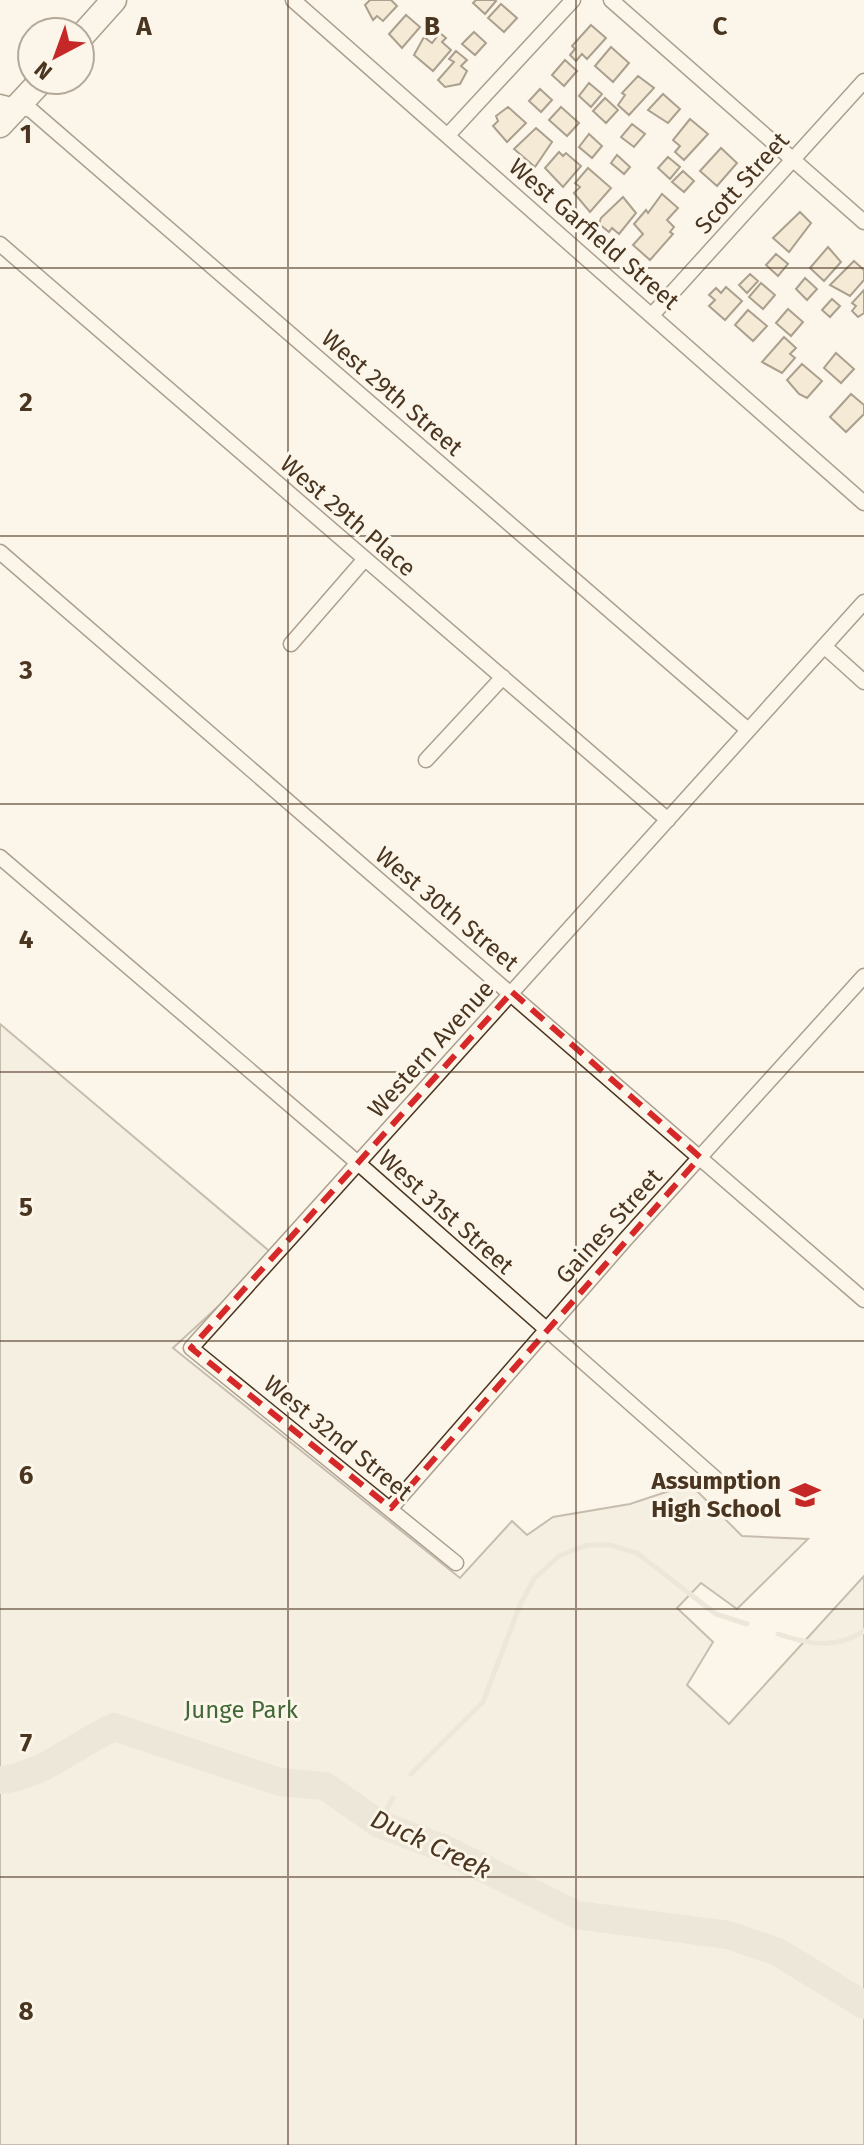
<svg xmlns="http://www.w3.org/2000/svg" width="864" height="2145" font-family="'Fira Sans',sans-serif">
<rect width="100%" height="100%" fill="#fbf6e9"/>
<!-- green -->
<path fill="#ede6d9" stroke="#887966" stroke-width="2" d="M0,1024L274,1255L173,1348L460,1578L512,1521L527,1535L553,1517L630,1504L690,1484L742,1536L808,1539L737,1609L701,1583L677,1608L713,1642L687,1685L729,1724L864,1576V2145H0Z"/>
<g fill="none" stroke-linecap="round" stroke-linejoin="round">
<!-- stream -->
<path stroke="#dcd4c6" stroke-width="5" d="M778,1634C808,1644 835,1650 864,1631
M411,1774L483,1702L520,1605L534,1579L559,1556L587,1545H610L637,1553L716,1614L747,1624
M379,1824L393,1798"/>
<!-- river -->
<path stroke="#dcd4c6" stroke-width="28" d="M0,1780C40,1777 77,1744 114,1727L280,1782L325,1786L379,1824L443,1848L577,1915L728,1935L778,1952L864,2005"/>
</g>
<!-- building -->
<path fill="#ecdcbc" stroke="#4a3520" stroke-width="2" d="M370,0H391L397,6L383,21L377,16L373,20L365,5Z
M476,0H494L496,1L485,14L473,3Z
M501,4L517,18L504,32L488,18Z
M406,15L420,27L402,48L389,34Z
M591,25L606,38L587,59L582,54L576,61L570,55L575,49L572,46Z
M474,32L486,43L475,55L462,44Z
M440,33L446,38L442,42L451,50L433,71L414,55L424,37L432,43Z
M611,47L629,63L613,82L595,66Z
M456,51L467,60L461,66L467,71L460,84L445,87L438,80L454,62L449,59Z
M565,60L577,71L564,86L552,75Z
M638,76L654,88L629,115L618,105L625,95L622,93Z
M589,83L602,94L591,107L579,96Z
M540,89L552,100L541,112L529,101Z
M663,94L680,109L668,123L648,110Z
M605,98L618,110L606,123L593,111Z
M508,107L526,123L507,142L493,126L498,121L496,116Z
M561,107L579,123L567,136L549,120Z
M690,119L708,134L684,160L675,152L680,146L673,140Z
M632,124L645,134L634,147L621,137Z
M536,128L552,142L535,167L514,149Z
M589,134L602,146L592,158L579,147Z
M721,148L737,163L717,186L700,171Z
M559,152L563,156L566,153L581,166L563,187L545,168Z
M617,155L630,167L624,174L611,163Z
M668,157L680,167L670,179L658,168Z
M588,168L611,188L590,212L574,193L580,187L575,183Z
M683,171L694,181L684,192L672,182Z
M662,194L678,208L667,220L674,227L670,232L673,234L650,260L633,245L643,234L634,224L646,210L648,213Z
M623,197L636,213L619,234L612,228L609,232L599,224L601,218Z
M800,212L811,223L789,252L773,238Z
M828,247L841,262L824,281L810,268Z
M776,254L788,264L778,276L766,265Z
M854,261L864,270V280L850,296L830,285Z
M750,274L758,281L747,293L739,285Z
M805,278L817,289L807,300L796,289Z
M761,283L775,295L763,309L749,297Z
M726,287L742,301L725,320L709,306L715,300L709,295L716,288L721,293Z
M864,290V313L858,317L852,311L856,306L852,303Z
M832,299L840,306L830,317L822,310Z
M788,309L803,322L791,336L776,323Z
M748,310L767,326L753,341L735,325Z
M784,337L796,348L790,354L795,358L782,373L762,362Z
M836,353L854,369L841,383L824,368Z
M802,364L822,381L807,398L799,394L787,380Z
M851,394L864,405V414L846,432L830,417Z"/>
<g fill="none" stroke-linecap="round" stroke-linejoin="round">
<!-- minor casing -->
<g stroke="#4a3520" stroke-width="17">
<path id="minor" d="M293,0L864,503
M611,0L864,222
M0,102L31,110L748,730
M448,135L573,0
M0,244L668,820
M652,315L864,81
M0,552L864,1300
M291,644L364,560
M824,646L864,682
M426,760L503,677
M0,857L358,1163L715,1478
M391,1508L624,1241L864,976
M456,1563L191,1348L864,602"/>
</g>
<!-- trunk casing -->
<g stroke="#4a3520" stroke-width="27">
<path id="trunk" d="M80,38L114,0
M0,125L42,80"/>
</g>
<!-- minor -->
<use href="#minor" stroke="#fbf6e9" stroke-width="14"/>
<!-- trunk -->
<use href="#trunk" stroke="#fbf6e9" stroke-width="24"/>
</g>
<!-- marked area -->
<path d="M0 0H864V2145H0ZM512,992L700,1157L391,1508L191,1348Z" fill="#fbf6e9" fill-opacity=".55" fill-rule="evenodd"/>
<path fill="none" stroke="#d62828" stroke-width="6" stroke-dasharray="16 10" stroke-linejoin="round" d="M512,992L700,1157L391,1508L191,1348Z"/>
<!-- grid -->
<path fill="none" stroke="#4a3520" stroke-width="2" stroke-opacity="0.55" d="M288,0V2145M576,0V2145M0,268H864M0,536H864M0,804H864M0,1072H864M0,1341H864M0,1609H864M0,1877H864"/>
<!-- icons -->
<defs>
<g id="school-bare" transform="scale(2.4)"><path d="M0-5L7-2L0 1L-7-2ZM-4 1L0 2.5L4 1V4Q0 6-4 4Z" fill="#c62828" stroke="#fbf6e9" stroke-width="2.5" paint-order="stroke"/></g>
</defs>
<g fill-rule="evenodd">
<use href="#school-bare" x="805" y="1495"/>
</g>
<g text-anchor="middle" stroke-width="6" stroke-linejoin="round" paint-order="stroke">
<!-- street labels -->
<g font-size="24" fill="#4a3520" stroke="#fbf6e9">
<text transform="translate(742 183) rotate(-48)" y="8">Scott Street</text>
<text transform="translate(594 234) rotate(41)" y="8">West Garfield Street</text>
<text transform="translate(392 393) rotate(41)" y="8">West 29th Street</text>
<text transform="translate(348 516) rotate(41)" y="8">West 29th Place</text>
<text transform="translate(447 909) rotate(40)" y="8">West 30th Street</text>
<text transform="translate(431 1049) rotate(-48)" y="8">Western Avenue</text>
<text transform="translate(446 1212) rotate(42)" y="8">West 31st Street</text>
<text transform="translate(609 1226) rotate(-48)" y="8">Gaines Street</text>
<text transform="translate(338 1438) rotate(39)" y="8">West 32nd Street</text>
</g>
<!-- poi labels -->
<g font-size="24" font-weight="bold" fill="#4a3520" stroke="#fbf6e9" text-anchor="end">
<text x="781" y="1489">Assumption<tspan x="781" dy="28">High School</tspan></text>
</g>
<!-- park labels -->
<g font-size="24" fill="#436837" stroke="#fbf6e9">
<text x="241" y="1718">Junge Park</text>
</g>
<!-- water labels -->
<g font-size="26" font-style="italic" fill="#4a3520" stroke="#fbf6e9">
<text transform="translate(431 1844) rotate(25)" y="9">Duck Creek</text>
</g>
</g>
<g font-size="26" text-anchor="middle" font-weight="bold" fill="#4a3520" stroke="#fbf6e9" stroke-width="6" stroke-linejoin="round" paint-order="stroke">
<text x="144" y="35">A</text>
<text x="432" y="35">B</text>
<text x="720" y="35">C</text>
<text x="26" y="143">1</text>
<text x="26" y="411">2</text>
<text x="26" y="679">3</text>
<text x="26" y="948">4</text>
<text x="26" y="1216">5</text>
<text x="26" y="1484">6</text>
<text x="26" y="1752">7</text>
<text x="26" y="2020">8</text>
</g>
<!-- north arrow -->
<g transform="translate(56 56) rotate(221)"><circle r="38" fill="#fbf6e9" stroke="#b4a999" stroke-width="2"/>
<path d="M0-6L14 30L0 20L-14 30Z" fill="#c62828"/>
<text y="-12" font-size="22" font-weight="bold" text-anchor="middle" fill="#4a3520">N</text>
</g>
</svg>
